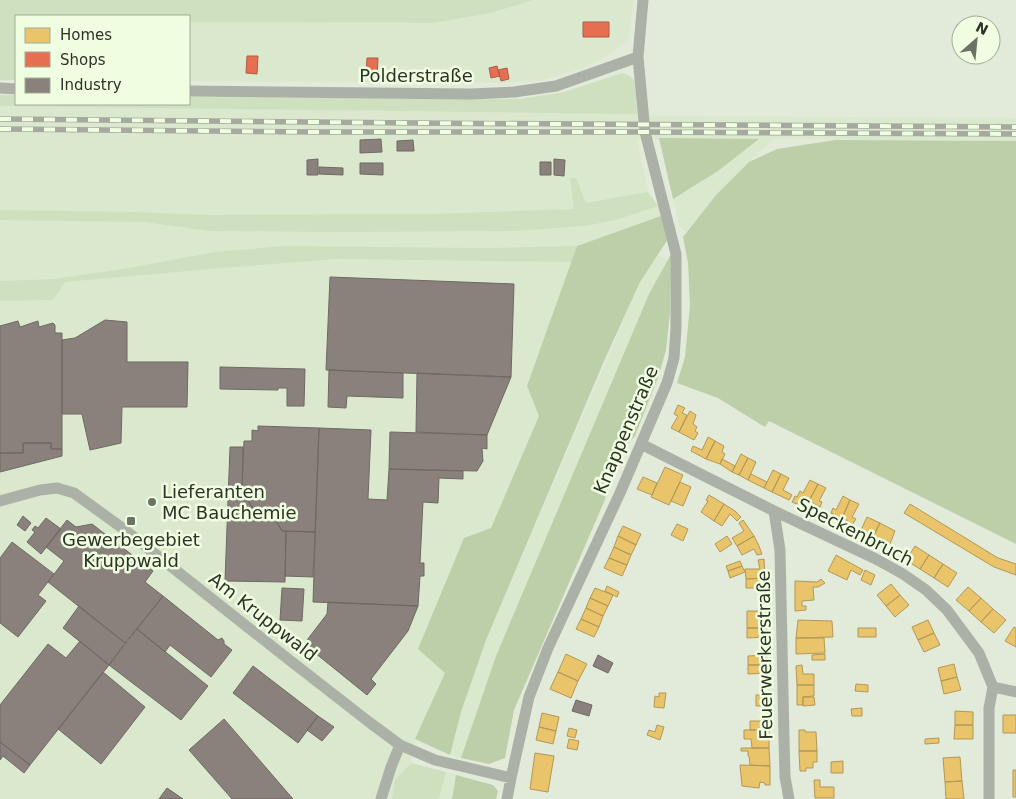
<svg xmlns="http://www.w3.org/2000/svg" width="1016" height="799" font-family="'DejaVu Sans',sans-serif">
<rect width="100%" height="100%" fill="#e2eada"/>
<!-- built -->
<path fill="#dae8cd" d="M534,0H634L628,40L610,54L584,68L543,80L500,83L189,81V22L433,23L491,13Z
M0,106L637,114L658,116L1016,118V141L773,139L716,195L686,232L678,225L676,209L673,199L718,171L758,139H637L648,192L658,206L661,216L577,246L486,248L281,246L215,252L123,269L53,279L0,281Z
M658,254L667,260L649,294L496,656L461,758L450,755L461,712L486,640L640,282Z
M337,259L572,262L527,386L539,416L491,528L445,673L415,739L411,763L395,780L392,799H0V301L52,300L65,282L211,269Z
M446,772L456,775L452,799H439Z"/>
<!-- green -->
<path fill="#cee0bd" d="M0,0H534L491,13L433,23L189,22V16H16V80H0Z
M622,73L630,76L635,81L637,114L0,106V95H16V104H189V97L520,99L564,92Z
M570,178H576L586,203L648,192L658,206L616,220L584,226L515,231L330,232L209,231L145,222L0,220V210L133,212L207,215L431,214L574,209Z
M281,246L486,248L577,246L572,262L337,259L211,269L65,282L53,300L0,301V281L53,279L123,269L215,252Z
M411,763L446,772L439,799H392L395,780Z"/>
<!-- forest -->
<path fill="#bccfa8" d="M659,138L759,139L718,171L673,199Z
M835,140L1016,141V544L769,421L765,427L718,398L677,383L685,357L690,305L688,263L683,237L716,195L749,162L777,149Z
M661,216L668,239L640,282L604,361L486,640L461,712L450,755L415,739L445,673L418,649L464,538L491,528L539,416L527,386L577,246Z
M671,254L670,313L666,350L659,375L635,436L621,450L604,502L514,710L505,758L489,764L461,758L496,656L649,294Z
M456,775L493,785L498,791L496,799H452Z"/>
<!-- homes -->
<path fill="#e9c46a" stroke="#b19856" d="M678,405L685,408L682,413L687,415L679,432L671,428L678,416L674,414Z
M690,411L696,415L693,424L697,427L695,431L698,433L694,440L679,432Z
M708,437L715,441L706,459L691,451L693,446L702,450Z
M715,441L724,446L722,452L725,454L720,464L706,459Z
M741,454L748,458L739,475L732,472Z
M748,458L756,462L748,480L739,475Z
M722,459L735,466L732,472L720,464Z
M665,467L683,475L669,505L651,497Z
M773,470L781,474L772,492L764,488Z
M751,474L767,482L764,488L748,480Z
M781,474L789,478L783,490L792,495L789,500L772,492Z
M643,477L657,483L652,495L637,489Z
M810,480L818,484L809,501L803,498L799,505L792,502L795,496L797,497L800,491L803,493Z
M680,482L691,487L683,506L671,501Z
M818,484L826,488L819,501L822,502L820,507L809,501Z
M709,495L724,504L714,521L701,512L708,501L706,500Z
M843,496L850,500L842,518L831,513L833,508L836,510Z
M850,500L859,504L852,517L856,519L852,525L855,526L852,531L845,528L848,521L842,518Z
M724,504L735,511L741,517L737,521L730,514L722,526L714,521Z
M910,504L998,558L1016,564V575L994,567L904,513Z
M867,517L880,523L871,541L855,533L858,528L861,530Z
M743,520L754,536L737,546L732,538L744,531L739,523Z
M880,523L895,531L888,549L871,541Z
M677,524L688,529L683,541L671,535Z
M623,526L641,534L636,545L618,536Z
M618,536L636,545L631,555L614,547Z
M727,536L732,544L720,552L715,544Z
M754,536L759,546L762,554L757,555L754,549L742,555L737,546Z
M915,546L929,555L920,569L906,560Z
M614,547L631,555L627,565L609,558Z
M836,555L863,570L860,575L851,570L847,580L828,571Z
M929,555L943,564L934,578L920,569Z
M609,558L627,565L622,576L604,568Z
M764,559L765,578L746,579L745,569H760L758,560Z
M740,561L742,566L728,571L726,566Z
M943,564L957,573L948,587L934,578Z
M742,566L745,572L730,578L728,571Z
M865,570L875,575L871,585L861,580Z
M765,578L766,596L761,597L760,588H746V579Z
M821,579L825,583L818,587H813L814,600L802,601V606H806V610L795,611V581L817,582Z
M891,584L900,595L886,606L877,595Z
M607,586L619,592L617,597L605,591Z
M968,587L981,598L969,611L956,600Z
M595,588L613,595L608,606L590,598Z
M900,595L909,605L895,617L886,606Z
M590,598L608,606L603,616L586,608Z
M981,598L993,609L981,622L969,611Z
M586,608L603,616L599,627L581,619Z
M993,609L1006,620L994,633L981,622Z
M747,611H766L767,628H747Z
M581,619L599,627L594,637L576,629Z
M798,620L832,621L833,637L796,638Z
M928,620L934,633L918,640L912,627Z
M1014,627L1016,628V647L1005,641Z
M747,628H767V637L747,638Z
M858,628H876V637H858Z
M934,633L940,645L924,652L918,640Z
M796,638H824L825,653L796,654Z
M566,654L587,664L578,681L558,672Z
M825,654V660H812V655Z
M767,655V665H748V656Z
M954,664L957,677L941,681L938,668Z
M748,665H767V673L748,674Z
M802,665L803,674H814V685H797L796,666Z
M558,672L578,681L571,698L550,689Z
M957,677L961,690L944,694L941,681Z
M856,684L868,685V692L855,691Z
M797,685H814V696L803,697V705H797Z
M659,693H666L664,708L654,707L655,696L659,697Z
M756,695H766V701L769,700V706H756Z
M803,697H814L815,705L803,706Z
M862,708V716H852L851,709Z
M764,711H769V730H750V721H764Z
M955,711L973,712V725H955Z
M542,713L559,717L556,731L539,727Z
M1003,715H1016V733H1003Z
M657,725L664,727L660,740L647,735L649,730L655,732Z
M955,725H973V739H954Z
M539,727L556,731L553,744L536,740Z
M569,728L577,730L575,738L567,736Z
M744,730H769V748H752L751,739H744Z
M799,730H805V732H816L817,751H799Z
M939,738V743L925,744V739Z
M569,739L579,741L577,750L567,748Z
M741,748H769L770,766L750,765L749,756H748V751H741Z
M799,751H817V762H813V768H806V771H800Z
M535,753L554,756L548,792L530,789Z
M960,757L962,781L945,782L943,758Z
M843,761V773H831V762Z
M740,765L770,766V785H765V783L760,782L759,788L742,786Z
M1013,770H1016V797H1013Z
M814,780H820V787H834V798H815Z
M962,781L964,799H946L945,782Z"/>
<!-- shops -->
<path fill="#e76f51" stroke="#af5d44" d="M583,22H609V37H583Z
M247,56H258L257,74L246,73Z
M367,58H378L377,76L366,75Z
M497,66L500,76L491,78L489,68Z
M507,68L509,79L501,81L498,70Z"/>
<!-- industry -->
<path fill="#8a817c" stroke="#6e6962" d="M381,139L382,152L360,153V140Z
M413,140L414,151H397V141Z
M318,159V175H307V160Z
M554,159L565,160L564,176L554,175Z
M540,162H551V175H540Z
M360,163H383V175L360,174Z
M319,167L343,168V175L319,174Z
M330,277L514,284L511,377L326,370Z
M105,320L127,322V362H188L187,407H122L121,443L90,450L82,414H62V340L75,338Z
M18,321L20,327L38,321L39,327L53,323L55,325V333H62V449H51V443H23V453H0V326Z
M220,367L305,369L304,406H287V388H278V390L220,389Z
M329,370L403,373V398L347,396L346,408L328,407Z
M417,373L511,377L487,435L416,432Z
M258,426L319,428L315,532L282,531L271,512L259,519L242,490L244,441H252V430L258,431Z
M319,428L371,430L368,499L387,500L389,469L463,471V479L439,478L438,503L423,502L420,563H424V576H420L418,606L313,602Z
M390,432L487,435V449L482,448L483,461L477,471L389,469Z
M23,443H51V449H62V456L0,472V453H23Z
M230,447H243L242,490L259,519L271,512L282,531H286L285,582L225,581Z
M23,516L31,523L25,531L17,525Z
M46,518L61,529L41,554L27,542L35,532L32,530L35,526L38,528Z
M67,520L76,527L92,524L153,571L145,582L163,596L125,643L48,582L64,561L46,547Z
M286,531L315,532L313,577L285,576Z
M12,542L54,574L38,595L46,601L18,637L0,623V558Z
M282,588L304,589L302,621L280,620Z
M163,596L218,640L222,638L224,641V644L232,650L211,677L170,645L165,652L137,629Z
M328,602L418,606L408,631L371,679L376,684L367,695L304,644L327,614Z
M79,606L125,643L109,665L63,628Z
M137,629L208,686L181,720L109,665Z
M80,641L109,665L30,765L0,742V705L48,644L66,658Z
M598,655L613,663L608,673L593,666Z
M253,666L318,716L298,743L233,693Z
M103,672L145,707L101,764L58,729Z
M576,700L592,705L589,716L572,711Z
M318,716L334,727L322,741L307,730Z
M224,719L293,799H232L189,750Z
M0,742L30,765L24,773L3,756L0,760Z
M167,788L183,799H159Z"/>
<g fill="none" stroke-linecap="round" stroke-linejoin="round">
<!-- street -->
<path stroke="#acb1a7" stroke-width="11" d="M0,88L16,89
M189,91L471,94L514,92L556,86L638,57
M641,444L774,511L876,559L903,574L926,590L947,610L979,653L993,687L989,708V799
M0,501L40,490L57,488L74,493L125,530L283,655L369,722L400,745L435,760L511,778
M774,511L780,550L784,739L785,777L789,799
M993,687L1016,692
M381,799L391,767L400,745
M507,799L511,778L529,697L548,648L620,493L667,383L674,358L676,328V254L645,132L638,57L643,0"/>
<!-- rail casing -->
<g stroke="#a5a99f" stroke-width="5.5">
<path id="rail" d="M0,119L416,123L1016,127
M0,129L317,132H645L1016,134"/>
</g>
<!-- rail -->
<use href="#rail" stroke="#effee1" stroke-width="4" stroke-dasharray="11" stroke-linecap="butt"/>
</g>
<!-- markers -->
<g fill="#6c7266" stroke="#effee1" stroke-width="2">
<circle cx="152" cy="502" r="5"/>
<rect x="126" y="516" width="10" height="10" rx="2.5"/>
</g>
<g text-anchor="middle" stroke-width="5" stroke-linejoin="round" paint-order="stroke">
<!-- street labels -->
<g font-size="18" fill="#2d3227" stroke="#effee1">
<text x="416" y="82">Polderstraße</text>
<text transform="translate(626 430) rotate(-67)" y="6">Knappenstraße</text>
<text transform="translate(855 532) rotate(27)" y="6">Speckenbruch</text>
<text transform="translate(263 617) rotate(38)" y="6">Am Kruppwald</text>
<text transform="translate(765 655) rotate(-91)" y="6">Feuerwerkerstraße</text>
</g>
<!-- poi labels -->
<g font-size="18" fill="#2d3227" stroke="#effee1" text-anchor="start">
<text x="162" y="498">Lieferanten<tspan x="162" dy="21">MC Bauchemie</tspan></text>
<text x="131" y="546" text-anchor="middle">Gewerbegebiet<tspan x="131" dy="21">Kruppwald</tspan></text>
</g>
</g>
<!-- legend -->
<rect x="15" y="15" width="175" height="90" fill="#effee1" stroke="#a1ac97"/>
<rect x="25" y="28" width="25" height="15" fill="#e9c46a" stroke="#a1ac97"/>
<text x="60" y="40" font-size="15" fill="#2d3227">Homes</text>
<rect x="25" y="52" width="25" height="15" fill="#e76f51" stroke="#a1ac97"/>
<text x="60" y="65" font-size="15" fill="#2d3227">Shops</text>
<rect x="25" y="78" width="25" height="15" fill="#8a817c" stroke="#a1ac97"/>
<text x="60" y="90" font-size="15" fill="#2d3227">Industry</text>
<!-- north arrow -->
<g transform="translate(976 40) rotate(27)"><circle r="24" fill="#effee1" stroke="#a1ac97"/>
<path d="M0-4L9 19L0 12L-9 19Z" fill="#6c7266"/>
<text y="-8" font-size="14" font-weight="bold" text-anchor="middle" fill="#2d3227">N</text>
</g>
</svg>
